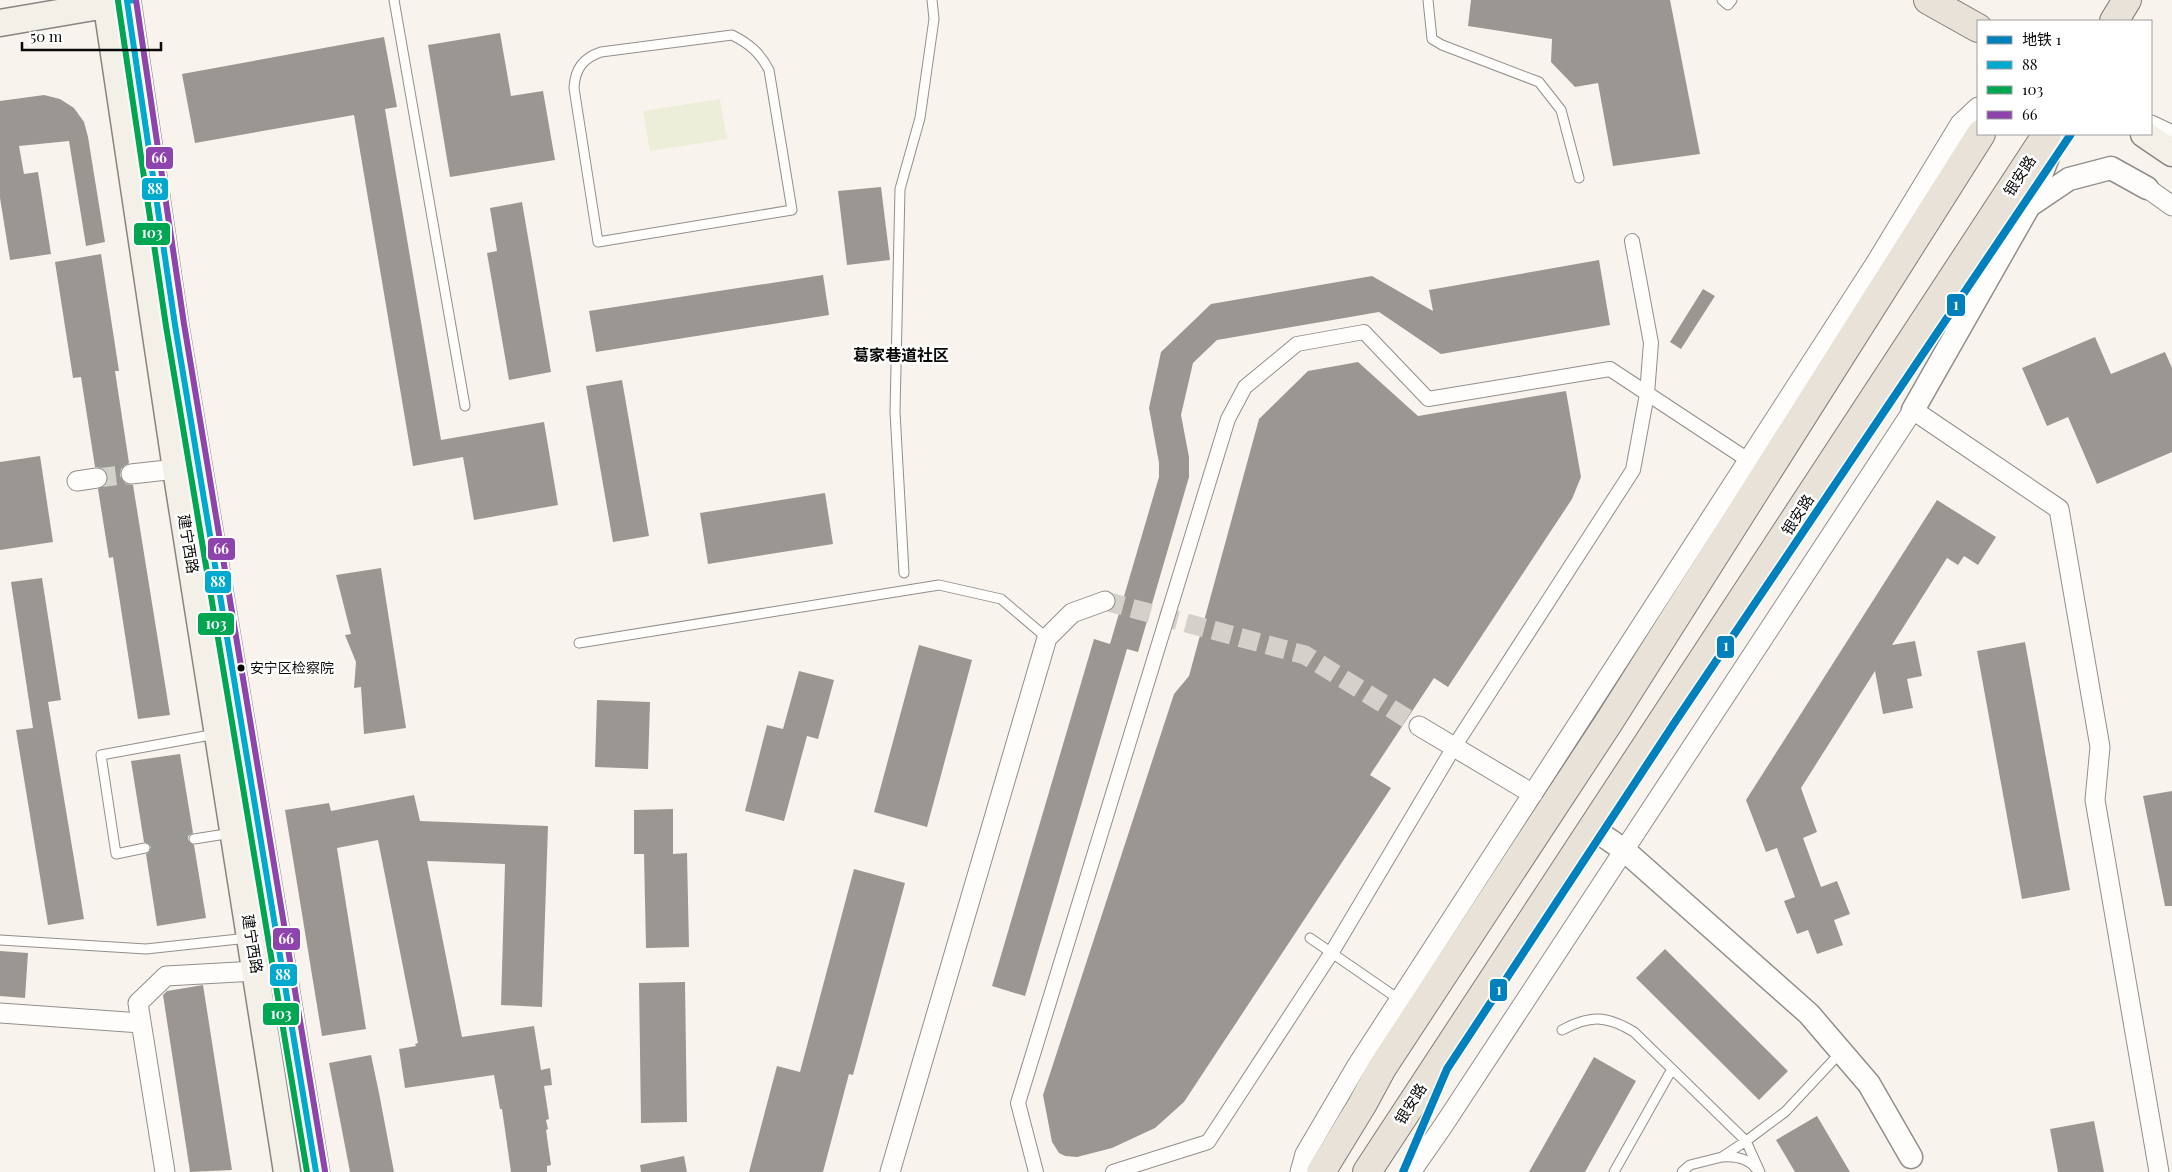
<svg xmlns="http://www.w3.org/2000/svg" width="2172" height="1172" font-family="'Playfair Display','Noto Sans SC',serif">
<rect width="100%" height="100%" fill="#f8f4ed"/>
<!-- pitch -->
<path fill="#eceed9" d="M720,99L727,139L650,151L643,111Z"/>
<!-- building -->
<path fill="#9a9793" d="M1471,0H1670L1700,154L1613,166L1598,83L1575,87L1551,62L1552,39L1468,26Z
M500,33L511,96L543,91L555,160L450,177L428,45Z
M384,37L397,107L385,109L441,440L544,422L558,505L474,520L463,457L413,466L354,115L195,143L182,74Z
M44,95L60,99L74,108L84,122L88,137L105,242L86,246L69,141L19,146L24,174L38,172L51,254L10,260L0,198V101Z
M881,187L890,260L847,265L838,191Z
M522,202L551,372L509,380L487,253L497,251L490,208Z
M101,254L119,371H115L129,463L121,469L120,476L126,484L133,485L170,715L138,719L113,557L109,558L98,489L107,483L108,476L102,468L95,467L81,377L73,378L55,262Z
M1599,260L1610,325L1441,354L1379,312L1217,340L1193,363L1181,415L1189,457V477L1138,652L1127,649L1025,996L992,986L1094,639L1110,644L1159,477V463L1149,408L1161,352L1211,304L1372,276L1433,311L1429,290Z
M823,275L829,315L596,352L589,311Z
M1703,289L1715,296L1681,349L1670,342Z
M2095,337L2111,374L2165,352L2172,368V452L2097,484L2068,417L2047,426L2022,368Z
M1358,362L1418,416L1566,391L1581,477L1572,499L1448,687L1434,678L1370,775L1391,788L1184,1102L1155,1128L1112,1148L1077,1157L1065,1156L1059,1153L1052,1142L1043,1095L1174,694L1189,676L1259,419L1308,371Z
M622,380L649,536L613,542L586,386Z
M40,456L53,542L0,550V462Z
M825,493L833,544L708,564L700,513Z
M1937,500L1996,537L1978,565L1964,556L1958,565L1947,558L1892,645L1915,641L1922,676L1907,679L1913,708L1883,714L1875,671L1801,788L1817,832L1803,838L1821,887L1837,881L1850,914L1834,920L1843,945L1817,954L1808,930L1797,934L1784,901L1795,897L1777,848L1766,852L1746,800Z
M381,568L406,728L364,734L361,687L354,688L356,662L345,635L351,634L336,575Z
M42,578L61,700L48,702L84,919L48,925L16,730L33,728L11,582Z
M2025,642L2070,890L2022,899L1977,651Z
M919,645L972,660L927,827L874,812Z
M799,671L834,680L818,739L807,736L784,821L745,811L767,725L783,729Z
M597,700L650,702L648,769L595,767Z
M180,754L193,833L188,836V840L194,845L206,918L157,926L146,854L149,852L151,847L149,844L144,842L131,761Z
M2172,791V906H2165L2143,796Z
M414,795L420,821L548,826L542,1007L501,1005L505,864L427,861L462,1037L534,1026L541,1070L550,1068L552,1085L544,1086L549,1119L546,1120L548,1129L546,1130L551,1165L547,1166V1172H511L502,1109H500L494,1075L405,1088L399,1049L416,1046L415,1044L418,1043L378,840L337,848L366,1029L322,1036L285,810L329,803L331,811Z
M673,809V854L687,853L689,947L646,948L644,854H634V810Z
M854,869L905,883L853,1075L849,1074L823,1172H749L777,1066L800,1072Z
M1665,949L1788,1071L1759,1100L1636,978Z
M0,951L28,953L25,998L0,996Z
M685,982L687,1122L641,1123L639,983Z
M203,985L232,1170L190,1172L163,995L167,991Z
M371,1055L379,1093L394,1172H350L329,1063Z
M1594,1057L1636,1081L1585,1172H1529Z
M1817,1116L1850,1172H1795L1776,1140Z
M2094,1121L2104,1172H2058L2050,1129Z
M684,1156L687,1172H641L640,1165Z"/>
<g fill="none" stroke-linecap="round" stroke-linejoin="round">
<!-- minor-tunnel -->
<path stroke="#d4d1cb" stroke-width="19" stroke-dasharray="19 9" stroke-linecap="butt" d="M97,478L131,474
M1105,601L1305,655L1419,726"/>
<!-- service casing -->
<g stroke="#918f8c" stroke-width="11">
<path id="service" d="M394,0L465,406
M1428,0L1432,39L1442,45L1539,82L1561,110L1579,178
M1722,0L1728,5L1732,0
M732,35C750,44 760,53 769,70L792,210L598,242L574,88C575,69 583,58 601,52Z
M904,573L895,412L900,189L920,118L934,19L932,0
M579,643L939,585L1001,599L1047,638
M194,839L232,833
M145,848L116,854L101,755L216,734
M1310,938L1400,1000
M0,940L146,949L248,938
M1562,1030C1590,1015 1606,1015 1634,1032L1746,1141L1760,1172
M1722,1157C1735,1156 1749,1158 1757,1170
M1614,1172L1672,1069
M1682,1172L1690,1165L1722,1157L1746,1141L1785,1112L1841,1052"/>
</g>
<!-- pedestrian casing -->
<g stroke="#918f8c" stroke-width="16">
<path id="pedestrian" d="M1036,1172L1018,1103L1228,419L1245,387L1297,344L1364,332L1428,399L1610,369L1748,460
M1113,1172L1208,1142L1332,952L1454,747L1633,470L1647,394L1651,343L1632,241"/>
</g>
<!-- minor casing -->
<g stroke="#918f8c" stroke-width="21">
<path id="minor" d="M2151,125L2172,135
M2147,188L2172,206
M131,474L176,469
M77,481L97,478
M1419,726L1533,794
M0,1013L141,1023
M165,1172L138,1003L166,976L256,971
M890,1172L1047,638L1072,613L1105,601
M1300,1172L1305,1154L1356,1067L1875,264L1960,124L1978,107
M1411,1172L1443,1126L1913,410L2059,509L2100,747L2095,800L2159,1172"/>
</g>
<!-- tertiary casing -->
<g stroke="#918f8c" stroke-width="25">
<path id="tertiary" d="M2029,206L2057,134
M1913,410L2029,206L2069,179L2111,168L2147,188
M1592,828L1624,850L1809,1014L1869,1084L1911,1157"/>
</g>
<!-- secondary casing -->
<g stroke="#878582" stroke-width="29">
<path id="secondary" d="M106,0L176,469L287,1172
M127,0L175,325L316,1172
M0,23L123,2
M2144,134L2172,153"/>
</g>
<!-- primary casing -->
<g stroke="#7e7c79" stroke-width="30">
<path id="primary" d="M1928,0L1978,28
M2114,21L2127,0
M1321,1172L1362,1105L1382,1068L1609,722L1981,134
M1367,1172L2047,134"/>
</g>
<!-- service -->
<use href="#service" stroke="#fefdfc" stroke-width="9"/>
<!-- pedestrian -->
<use href="#pedestrian" stroke="#fefdfc" stroke-width="14"/>
<!-- minor -->
<use href="#minor" stroke="#fefdfc" stroke-width="19"/>
<!-- tertiary -->
<use href="#tertiary" stroke="#fefdfc" stroke-width="22"/>
<!-- secondary -->
<use href="#secondary" stroke="#f3f0e8" stroke-width="26"/>
<!-- primary -->
<use href="#primary" stroke="#e8e2d9" stroke-width="28"/>
<!-- bus-1 casing -->
<g stroke="#fff" stroke-width="10">
<path id="bus-1" d="M136,0L127,1L175,325L316,1172"/>
</g>
<!-- bus-2 casing -->
<g stroke="#fff" stroke-width="10">
<path id="bus-2" d="M118,1L166,326L307,1172"/>
</g>
<!-- bus-3 casing -->
<g stroke="#fff" stroke-width="10">
<path id="bus-3" d="M136,0L184,324L325,1171"/>
</g>
<!-- bus-1 -->
<use href="#bus-1" stroke="#00a9ce" stroke-width="6"/>
<!-- bus-2 -->
<use href="#bus-2" stroke="#00a651" stroke-width="6"/>
<!-- bus-3 -->
<use href="#bus-3" stroke="#8e44ad" stroke-width="6"/>
<!-- metro-1 casing -->
<g stroke="#fff" stroke-width="11">
<path id="metro-1" d="M1403,1172L1447,1069L1675,722L2071,134"/>
</g>
<!-- metro-1 -->
<use href="#metro-1" stroke="#0080bc" stroke-width="8"/>
</g>
<!-- markers -->
<circle fill="#090909" stroke="#fff" stroke-width="2" cx="241" cy="668" r="4.5"/>
<g text-anchor="middle" stroke-width="5" stroke-linejoin="round" paint-order="stroke">
<!-- bus labels -->
<g font-size="14" fill="#090909" stroke="#fff" text-anchor="start">
<text x="250" y="673">安宁区检察院</text>
</g>
<!-- street labels -->
<g font-size="15" fill="#090909" stroke="#fff">
<text transform="translate(2020 176) rotate(-57)" y="5">银安路</text>
<text transform="translate(1798 515) rotate(-57)" y="5">银安路</text>
<text transform="translate(188 544) rotate(81)" y="5">建宁西路</text>
<text transform="translate(252 944) rotate(81)" y="5">建宁西路</text>
<text transform="translate(1411 1104) rotate(-58)" y="5">银安路</text>
</g>
<!-- neighbourhood labels -->
<g font-size="16" font-weight="bold" fill="#090909" stroke="#fff">
<text x="901" y="361">葛家巷道社区</text>
</g>
</g>
<g stroke="#fff" stroke-width="2">
<rect x="145" y="146" width="29" height="24" rx="5" fill="#8e44ad"/>
<rect x="141" y="177" width="28" height="24" rx="5" fill="#00a9ce"/>
<rect x="133" y="222" width="38" height="24" rx="5" fill="#00a651"/>
<rect x="1946" y="293" width="20" height="24" rx="5" fill="#0080bc"/>
<rect x="207" y="537" width="29" height="24" rx="5" fill="#8e44ad"/>
<rect x="204" y="570" width="28" height="24" rx="5" fill="#00a9ce"/>
<rect x="197" y="612" width="38" height="24" rx="5" fill="#00a651"/>
<rect x="1716" y="635" width="19" height="24" rx="5" fill="#0080bc"/>
<rect x="272" y="927" width="29" height="24" rx="5" fill="#8e44ad"/>
<rect x="269" y="963" width="29" height="24" rx="5" fill="#00a9ce"/>
<rect x="1489" y="978" width="19" height="24" rx="5" fill="#0080bc"/>
<rect x="262" y="1002" width="38" height="24" rx="5" fill="#00a651"/>
</g>
<g font-size="14" text-anchor="middle" font-weight="bold" fill="#fff">
<text x="159" y="163">66</text>
<text x="155" y="194">88</text>
<text x="152" y="238">103</text>
<text x="1956" y="310">1</text>
<text x="221" y="554">66</text>
<text x="218" y="587">88</text>
<text x="216" y="629">103</text>
<text x="1726" y="651">1</text>
<text x="286" y="944">66</text>
<text x="283" y="980">88</text>
<text x="1499" y="995">1</text>
<text x="281" y="1019">103</text>
</g>
<!-- legend -->
<rect x="1977" y="20" width="175" height="115" fill="#ffffff" stroke="#9d9d9d"/>
<rect x="1987" y="36" width="25" height="8" fill="#0080bc" stroke="#9d9d9d"/>
<text x="2022" y="45" font-size="15" fill="#090909">地铁 1</text>
<rect x="1987" y="61" width="25" height="8" fill="#00a9ce" stroke="#9d9d9d"/>
<text x="2022" y="70" font-size="15" fill="#090909">88</text>
<rect x="1987" y="86" width="25" height="8" fill="#00a651" stroke="#9d9d9d"/>
<text x="2022" y="95" font-size="15" fill="#090909">103</text>
<rect x="1987" y="111" width="25" height="8" fill="#8e44ad" stroke="#9d9d9d"/>
<text x="2022" y="120" font-size="15" fill="#090909">66</text>
<!-- scale -->
<path d="M22 42v8h139v-8" fill="none" stroke="#090909" stroke-width="2.5"/>
<text x="30" y="42" font-size="15" fill="#090909" stroke="#ffffff" stroke-width="4" paint-order="stroke">50 m</text>
</svg>
